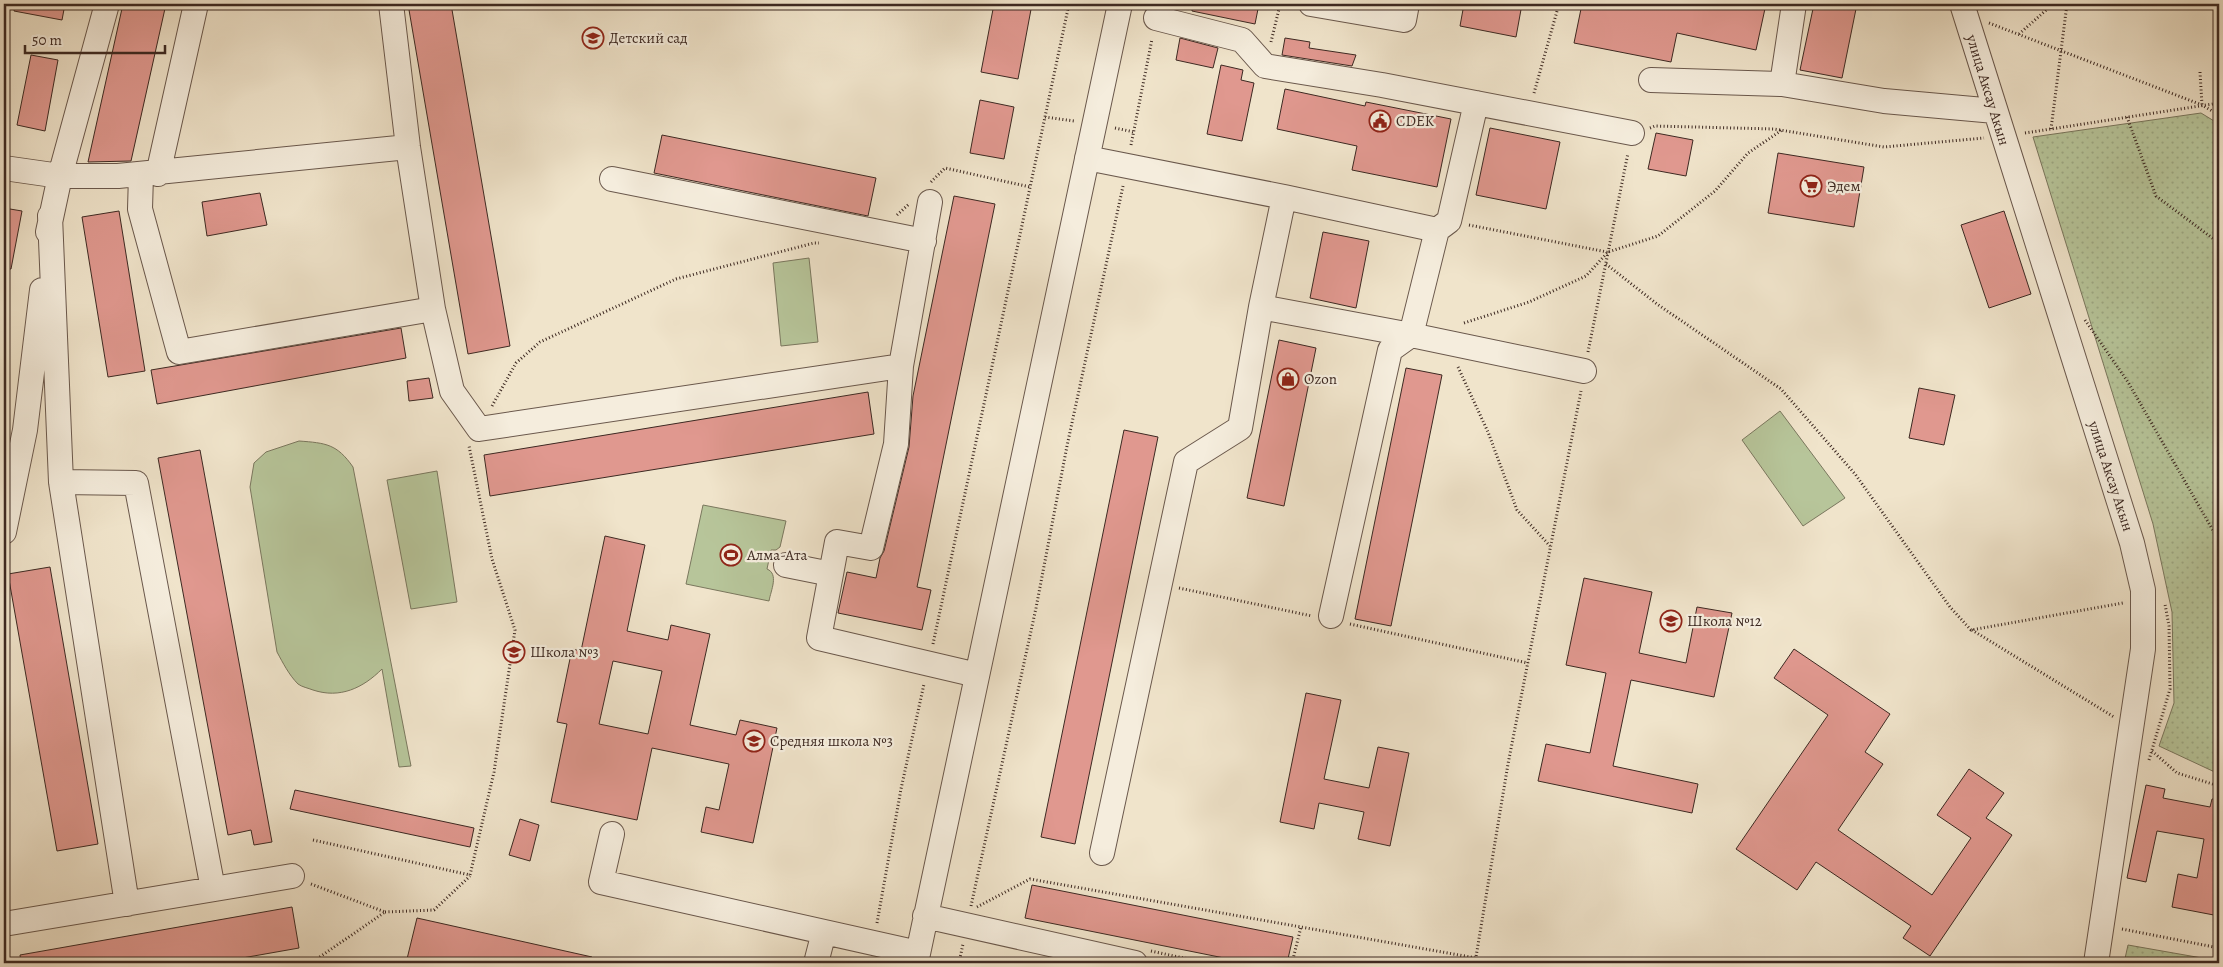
<svg xmlns="http://www.w3.org/2000/svg" width="2223" height="967" font-family="Alegreya,serif">
<defs>
<pattern id="grass-dots" width="8" height="8" patternUnits="userSpaceOnUse" patternTransform="scale(1.25)"><rect width="8" height="8" fill="#b7c59a"/><path d="M2 2h.1M6 6h.1" fill="none" stroke="#9ea984" stroke-width="1.8" stroke-linecap="round"/></pattern>
</defs>
<rect width="100%" height="100%" fill="#f0e4cb"/>
<filter id="stains"><feTurbulence type="fractalNoise" baseFrequency=".004" numOctaves="4"/><feColorMatrix values="0 0 0 0 .2 0 0 0 0 .09 0 0 0 0 .02 0 0 0 .5 -.17"/></filter>
<radialGradient id="worn" r=".72"><stop offset=".6" stop-color="#630" stop-opacity="0"/><stop offset="1" stop-color="#630" stop-opacity=".3"/></radialGradient>
<!-- grass -->
<path fill="url(#grass-dots)" stroke="#7a775e" d="M2201,113L2219,124V774L2159,746L2174,703L2172,612L2153,524L2033,137Z
M2128,945L2219,961V963H2124Z"/>
<!-- pitch -->
<path fill="#b7c59a" stroke="#7a775e" d="M809,258L818,342L781,346L773,263Z
M1780,411L1845,498L1803,526L1742,440Z
M299,441C326,443 337,444 353,467L411,766L399,767L382,669C363,688 340,699 313,690C308,688 302,687 298,684C289,675 283,663 277,652L250,487L254,463L266,452Z
M437,471L457,602L411,609L387,480Z
M703,505L786,521L780,547L776,550H771L767,569C779,574 771,590 769,601L686,584Z"/>
<!-- building -->
<path fill="#e0988f" stroke="#3d2922" fill-rule="evenodd" d="M15,4H65L62,20L14,11Z
M123,4H166L131,161L88,162Z
M408,4H451L510,346L468,354Z
M994,4H1032L1018,79L981,72Z
M1192,4H1259L1255,24L1192,11Z
M1464,4H1522L1516,37L1460,26Z
M1582,4H1766L1756,50L1677,33L1671,62L1574,43Z
M1814,4H1857L1842,78L1800,70Z
M1180,38L1218,48L1213,68L1176,60Z
M1285,38L1310,42L1309,48L1356,55L1352,66L1282,55Z
M31,55L58,60L45,131L17,125Z
M1221,65L1243,70L1241,80L1254,83L1242,141L1207,134Z
M1285,89L1365,106L1366,102L1451,119L1437,187L1352,170L1357,146L1277,129Z
M980,100L1014,107L1004,159L970,153Z
M1490,128L1560,142L1546,209L1476,195Z
M1656,133L1693,140L1686,176L1648,169Z
M662,135L876,178L868,216L654,173Z
M1778,153L1864,167L1854,227L1768,213Z
M260,193L267,225L207,236L202,202Z
M954,196L995,204L917,587L931,590L922,630L838,613L847,572L876,578L880,558L884,551L909,447L913,396Z
M4,208L22,211L11,269H4Z
M119,211L145,371L108,377L82,217Z
M2004,211L2031,294L1989,308L1961,225Z
M1323,232L1369,241L1356,308L1310,298Z
M401,328L406,358L157,404L151,370Z
M1279,340L1316,348L1284,506L1247,498Z
M1406,368L1442,375L1391,626L1355,619Z
M429,378L433,398L409,401L407,381Z
M1919,388L1955,395L1944,445L1909,438Z
M868,392L874,434L490,496L484,455Z
M1124,430L1158,437L1075,844L1041,837Z
M200,450L272,842L254,845L251,830L228,835L158,458Z
M605,536L645,545L627,631L668,640L671,625L710,634L690,725L736,735L740,720L777,728L753,843L701,832L706,807L719,810L729,764L652,748L637,820L551,802L567,724L557,722L572,649L581,651ZM613,661L662,671L648,734L599,724Z
M50,567L98,844L57,851L8,574Z
M1584,578L1652,592L1639,653L1686,663L1697,607L1732,613L1714,697L1631,680L1613,766L1698,784L1692,813L1538,781L1546,744L1590,753L1606,673L1566,665Z
M1794,649L1890,714L1865,752L1883,764L1838,830L1932,895L1971,838L1937,815L1969,769L2004,793L1986,818L2012,835L1930,956L1903,938L1911,926L1816,862L1797,890L1736,849L1828,715L1774,678Z
M1306,693L1341,700L1324,779L1369,788L1378,747L1409,753L1390,846L1358,839L1364,812L1319,803L1314,829L1280,822Z
M2146,785L2165,789L2163,798L2210,807L2212,799H2219V916L2172,907L2178,874L2197,878L2204,839L2157,831L2146,882L2127,878Z
M295,790L474,828L470,847L290,809Z
M520,819L539,825L530,861L509,855Z
M1032,885L1293,937L1287,963H1249L1025,918Z
M292,907L299,948L214,963H21L20,955Z
M417,918L592,957V963H427L407,959Z"/>
<g fill="none" stroke-linecap="round" stroke-linejoin="round">
<!-- minor casing -->
<g stroke="#6a584c" stroke-width="26">
<path id="minor" d="M391,4L408,147L433,309L452,391L479,429L901,366L896,444L871,548L837,542L819,638L977,675
M1311,4L1404,20L1407,4
M1962,4L2132,543L2143,590V649L2096,963
M1156,18L1242,40L1265,66L1382,85L1632,133
M1651,80L1782,84L1884,101L1995,111
M1782,84L1794,4
M1087,158L1284,197L1261,307L1240,428L1186,462L1102,853
M4,168L60,176H118L408,147
M158,174L196,4
M141,175L140,209L179,352L433,309
M612,179L924,241
M1284,197L1437,230L1411,335L1390,350L1331,616
M50,216L61,482L127,904
M1437,230L1449,221L1476,103
M48,232L60,176L107,4
M1261,307L1411,335L1584,371
M901,366L930,202
M61,482L136,483L213,889
M4,532L25,430L42,290
M786,565L831,574
M612,834L601,882L918,953
M925,916L1135,963
M4,924L292,876
M816,963L824,932
M916,963L1120,4"/>
</g>
<!-- path -->
<path stroke="#3d2922" stroke-width="3" stroke-dasharray="1 2.5" stroke-linecap="butt" d="M1989,23L2202,105L2219,115
M2019,34L2053,4
M1271,42L1279,9L1285,4
M2200,72L2202,105
M1534,93L1559,4
M1045,117L1074,121
M2127,117L2156,196L2219,243
M1115,128L1134,132
M1650,128L1655,126L1774,129L1884,147L1984,138
M2051,129L2067,4
M2025,133L2219,103
M1131,145L1152,39
M931,182L945,168L1030,187
M897,215L909,204
M1469,225L1607,252
M1606,264L1657,304L1781,389L1855,474L1950,607L1971,630L2123,603
M2085,320L2128,382L2219,541
M1464,323L1529,302L1586,276L1608,252L1658,236L1715,191L1748,153L1782,130
M1588,352L1628,153
M1458,367L1488,432L1517,510L1550,546
M492,406L516,363L540,342L676,279L814,243H819
M1179,588L1312,616
M1350,624L1528,663
M1972,630L2114,717
M933,644L1069,4
M2152,751L2177,773L2219,786
M2149,760L2170,689L2169,626L2165,604
M313,840L470,875L494,772L515,630L492,559L469,446
M971,906L1036,608L1067,446L1123,186
M977,907L1030,879L1476,958
M385,912L434,910L470,876
M877,923L901,789L924,684
M2122,929L2219,948
M1151,951L1207,963
M311,963L385,912L311,884
M959,963L963,944
M1292,963L1301,927
M1475,963L1508,764L1581,391"/>
<!-- minor -->
<use href="#minor" stroke="#f5eddd" stroke-width="24"/>
</g>
<!-- icons -->
<defs>
<g id="school-ring" transform="scale(1.125)"><circle r="9.5" fill="#f5eddd" stroke="#8f2418" stroke-width="1.5"/><path d="M0-5L7-2L0 1L-7-2ZM-4 1L0 2.5L4 1V4Q0 6-4 4Z" fill="#8f2418"/></g>
<g id="civic-ring" transform="scale(1.125)"><circle r="9.5" fill="#f5eddd" stroke="#8f2418" stroke-width="1.5"/><path d="M-.6-6.5H3V-4.5H.6V-3L4-1V1h2V6H-6V1h2V-1L-.6-3ZM-1.2 2.5V6h2.4V2.5Z" fill="#8f2418"/></g>
<g id="supermarket-ring" transform="scale(1.125)"><circle r="9.5" fill="#f5eddd" stroke="#8f2418" stroke-width="1.5"/><path d="M-6-5.5h2.5l.6 2H6L4.5 2H-2.5L-4.4-4H-6ZM-1.5 3.2a1.3 1.3 0 1 0 .1 0ZM3 3.2a1.3 1.3 0 1 0 .1 0Z" fill="#8f2418"/></g>
<g id="shop-ring" transform="scale(1.125)"><circle r="9.5" fill="#f5eddd" stroke="#8f2418" stroke-width="1.5"/><path d="M-5-2.5h2.3a2.7 3.5 0 0 1 5.4 0H5L5.5 6h-11ZM-1.5-2.5h3a1.5 2.3 0 0 0-3 0Z" fill="#8f2418"/></g>
<g id="stadium-ring" transform="scale(1.125)"><circle r="9.5" fill="#f5eddd" stroke="#8f2418" stroke-width="1.5"/><path d="M0-5a6.5 5 0 1 0 0 10a6.5 5 0 1 0 0-10ZM-3.5-1.8h7v3.6h-7Z" fill="#8f2418"/></g>
</defs>
<g fill-rule="evenodd">
<use href="#school-ring" x="593" y="38"/>
<use href="#civic-ring" x="1380" y="121"/>
<use href="#supermarket-ring" x="1811" y="186"/>
<use href="#shop-ring" x="1288" y="379"/>
<use href="#stadium-ring" x="731" y="555"/>
<use href="#school-ring" x="1671" y="621"/>
<use href="#school-ring" x="514" y="652"/>
<use href="#school-ring" x="754" y="741"/>
</g>
<g text-anchor="middle" stroke-width="4.5" stroke-linejoin="round" paint-order="stroke">
<!-- poi labels -->
<g font-size="15" fill="#3d2922" stroke="#f5eddd" text-anchor="start">
<text x="609" y="43">Детский сад</text>
<text x="1396" y="126">CDEK</text>
<text x="1827" y="191">Эдем</text>
<text x="1304" y="384">Ozon</text>
<text x="747" y="560">Алма-Ата</text>
<text x="1687" y="626">Школа №12</text>
<text x="530" y="657">Школа №3</text>
<text x="770" y="746">Средняя школа №3</text>
</g>
<!-- street labels -->
<g font-size="15" fill="#3d2922" stroke="#f5eddd">
<text transform="translate(1988 90) rotate(73)" y="5">улица Аксау Акын</text>
<text transform="translate(2111 476) rotate(72)" y="5">улица Аксау Акын</text>
</g>
</g>
<!-- margin -->
<rect width="2223" height="967" fill="none" stroke="#f0e4cb" stroke-width="20"/>
<rect x="5" y="5" width="2213" height="957" fill="none" stroke="#3d2922" stroke-width="2.5"/>
<rect x="10" y="10" width="2203" height="947" fill="none" stroke="#3d2922"/>
<!-- scale -->
<path d="M25 45v8h140v-8" fill="none" stroke="#3d2922" stroke-width="2.5"/>
<text x="32" y="45" font-size="15" fill="#3d2922" stroke="#f5eddd" stroke-width="4" paint-order="stroke">50 m</text>
<rect width="100%" height="100%" filter="url(#stains)"/>
<rect width="100%" height="100%" fill="url(#worn)"/>
</svg>
